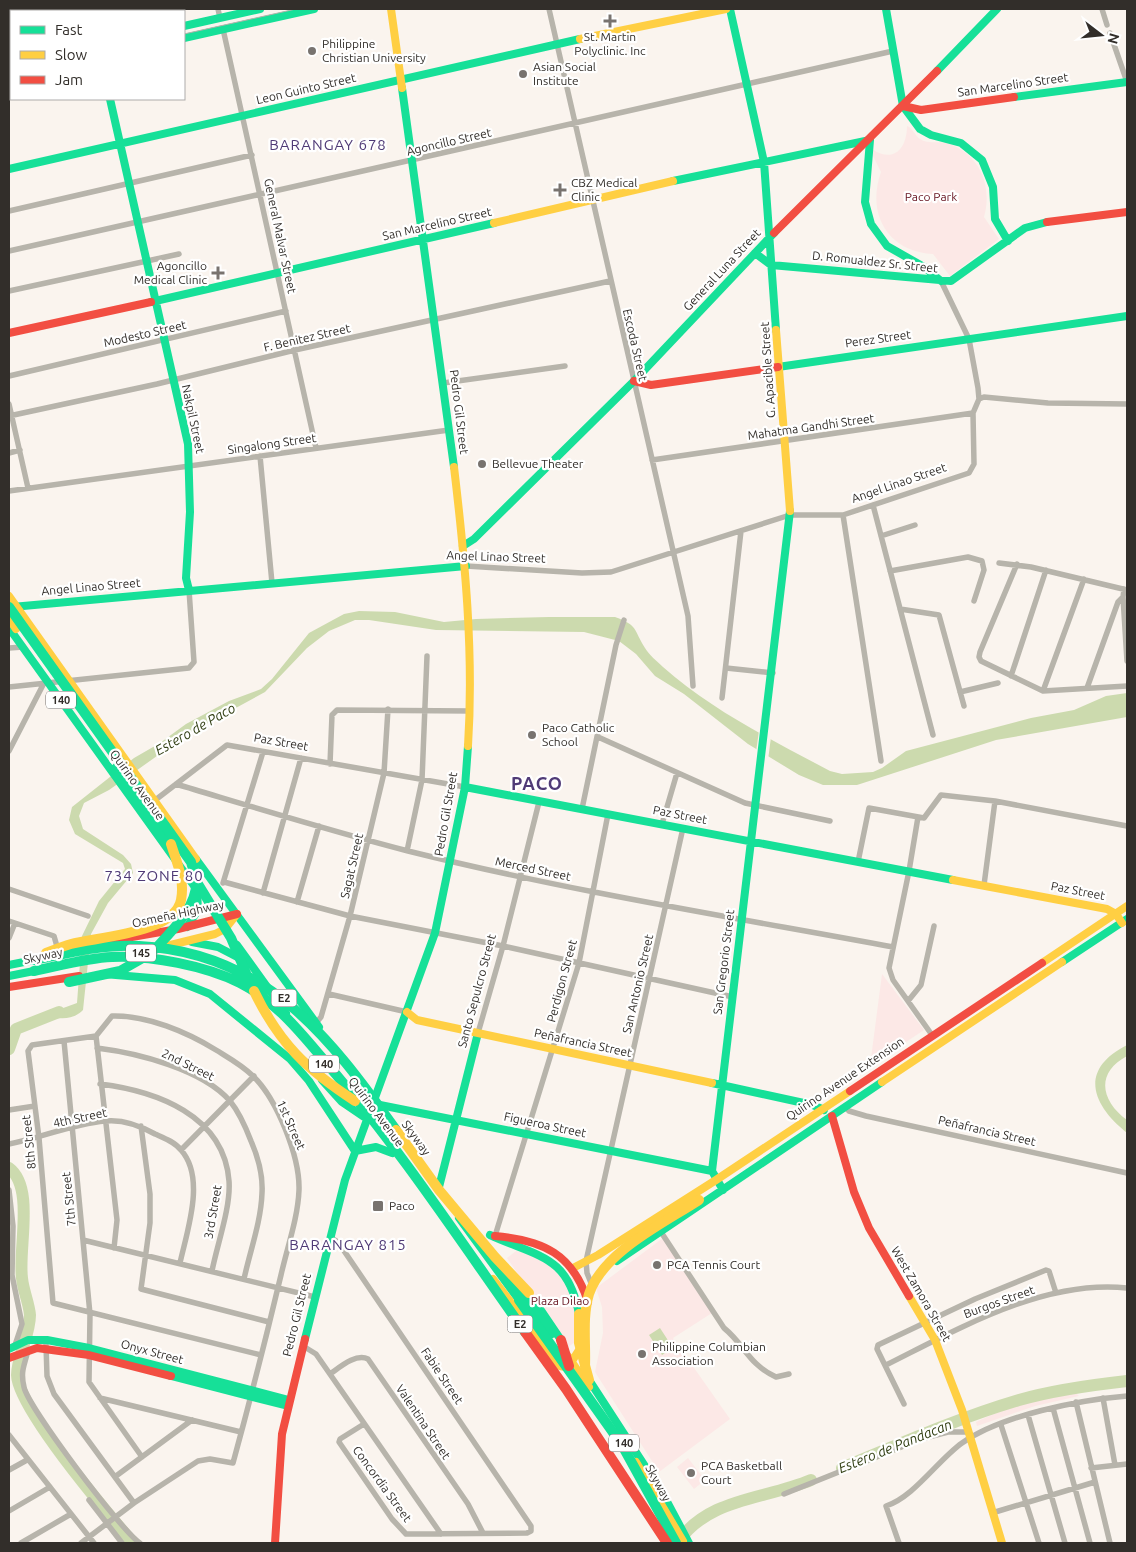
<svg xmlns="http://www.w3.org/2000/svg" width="1136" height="1552" font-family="Ubuntu,sans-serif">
<rect width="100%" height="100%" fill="#faf4ee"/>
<!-- green -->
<path fill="#fce8e6" d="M907,126C913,128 915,136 920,139C926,144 939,141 947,143C979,153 993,185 984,217L999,239L950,276L933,254C888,252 866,214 881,172L871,152L872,149C894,164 907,148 907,126Z
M882,974L924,1030L870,1066Z
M663,1238L712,1313L673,1338L730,1419L659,1472L595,1372L603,1333L602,1307L596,1288Z
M516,1251L531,1254L573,1279L578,1340L568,1347L507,1258Z
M1076,1393L1079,1396L1035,1406L977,1426L976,1422C1008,1407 1042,1397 1076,1393Z
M688,1458L705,1480L694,1489L677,1467Z"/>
<!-- water -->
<path fill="#ccdaae" d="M359,611L395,612L444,622L476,619L549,617H615C639,626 633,629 645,648C649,655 657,661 663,667C713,711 772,740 830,771L842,774L873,772L882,768L906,751L1031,718L1074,710L1106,696L1127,693V717L996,740L857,785H823L799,775L748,744L684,694L655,676L636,654L619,641L584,632L436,630L369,620H355L329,631L307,648L265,692L188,734L109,790L84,803L79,816L83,829L123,855L131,864L133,873L108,903L91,934L83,1010C73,1021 57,1018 44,1018L55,1011L77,1003L82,936L99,901L125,869L123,863L75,834L69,820L72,807L134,758L160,743L186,724L229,701L261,689L272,679L309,633L344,614Z
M1127,1045V1056C1095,1073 1101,1101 1127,1120V1133C1092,1105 1078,1070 1127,1045Z
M660,1328L673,1348L662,1355L649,1335Z"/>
<!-- pier -->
<path fill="#faf4ee" d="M759,731L771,737L768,760L756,752Z"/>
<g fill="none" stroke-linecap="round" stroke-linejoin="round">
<!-- river -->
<path stroke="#ccdaae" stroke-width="12" d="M9,1049L16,1029L59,1012
M9,1168C35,1187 18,1249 22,1278C23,1290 29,1303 30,1315C30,1335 17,1357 17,1375C18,1408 109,1515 133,1543
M842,1468C900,1444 958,1418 1019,1400C1054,1390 1091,1385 1127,1381
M677,1543C709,1497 764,1500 811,1480"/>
<!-- street -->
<path stroke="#b7b4ab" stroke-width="5.5" d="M218,9L220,18
M549,9L688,616L693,686
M1102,9L1107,25
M223,29L316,448
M1110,33L1127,82
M9,211L252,155
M9,251L893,51
M9,291L179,254
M9,376L286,311
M443,383L565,366
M979,399L984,397L1048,403L1127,404
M9,404L28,488
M9,416L157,384L295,350L610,281
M9,453L20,450
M260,456L272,583
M652,460L973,413
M9,491L449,430
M873,505L933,735
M843,515L881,761
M881,536L915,525
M999,563L1031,567L1127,590
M1017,564L980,652L979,657L981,661L1043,691L1127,686
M466,566L582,573L611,572L790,515H843L969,473L974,464L973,413L979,399L978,388L969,339L941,281
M890,571L968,557L982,561L984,570L974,601
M1123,597L1127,661
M900,609L939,615L964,706
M9,648L23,647
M726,668L773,673
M1011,676L1046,570
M9,687L189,668L194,662L189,590
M1087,688L1118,602L1123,597L1124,589
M1043,691L1084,579
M960,692L998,683
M722,698L741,531
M598,737L745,803L830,821
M9,751L44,683
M330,764L332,715L337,710L470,711
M176,784C253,807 330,831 408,851C568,891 731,917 893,947
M154,801L227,745L465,787
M582,809L616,645L624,620
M918,817L909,871L889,968L893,980L932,1035
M662,824L677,773
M407,851L422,780L427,656
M858,862L869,808L924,818L941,795L995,801L1127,826
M224,882L350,916L503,946L733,997
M223,883L263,752
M984,885L995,801
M9,889L88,916
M263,893L301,758
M297,902L319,826
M9,921L54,936L58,950
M9,938L15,923
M329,994L407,1012
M908,1001L921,985L934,926
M316,1023L321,1017L350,916L384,773L388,709
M478,1033L503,946L539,802
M96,1036L32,1045L28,1051L39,1138L53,1303L261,1355
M64,1041L90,1314L89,1382L142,1457
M97,1048C137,1053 202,1069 230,1101C239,1112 246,1128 251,1141C258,1157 263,1176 262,1193C261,1222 250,1251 244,1279
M100,1084C156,1091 224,1115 229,1181C231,1207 217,1245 212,1271
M845,1107L849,1111L866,1116L1127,1173
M9,1110L35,1106
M141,1126L150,1194V1223L141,1289L269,1322
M9,1144C41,1138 72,1124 105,1121C123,1119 139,1125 155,1134C164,1138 175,1142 181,1150C206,1178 187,1231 180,1263
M181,1150L254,1076
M9,1190L13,1226L12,1275L22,1324L15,1345
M661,1232L724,1328C745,1345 748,1364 776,1377L789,1374
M495,1236L579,963L608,814
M330,1237L338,1242L531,1526V1531L527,1533L406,1534L392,1519L339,1442L340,1439L364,1424
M83,1240L315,1297
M591,1283L587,1273L586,1261L683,828
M46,1345L47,1376L54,1394L134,1503
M303,1346L316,1354L441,1534
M28,1350C25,1365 20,1370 24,1387C28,1407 122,1532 140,1543
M886,1365C958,1329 1044,1279 1127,1288
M330,1374C340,1367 356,1353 368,1359L468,1504L483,1533
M100,1398L241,1432
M1103,1398L1115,1465
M1076,1402L1110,1543
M904,1404L877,1349L878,1345L975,1299L1046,1270L1049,1271L1056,1293
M1053,1408L1090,1543
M1028,1415L1065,1543
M1001,1425L1039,1543
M9,1435L94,1543
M1091,1468L1127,1464
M9,1470L27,1460
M116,1476L192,1420
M784,1494L921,1439L948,1432H968
M89,1500L122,1543
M9,1511L50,1487
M992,1513L1095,1482
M21,1543L71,1514
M81,1543L134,1503L198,1461L210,1459L233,1463C250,1401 266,1338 281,1275C287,1248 298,1218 299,1190C300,1157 277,1099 253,1076C242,1065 229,1058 216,1050C187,1032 147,1015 112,1016L96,1036L117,1220L114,1248
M899,1543L886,1506C914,1497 938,1460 962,1443C1002,1415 1079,1400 1127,1396"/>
<!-- fast -->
<path stroke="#16e098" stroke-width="8" d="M89,9L90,11
M730,9L764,162L776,330
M886,9L903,106L920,129L931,135L961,143L982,160L993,187L995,219L1008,241
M184,26L260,9
M184,38L314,9
M937,71L997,9
M9,77L11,76
M402,88L454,467
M1014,97L1127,82
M110,99L188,444L190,512L186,578L189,590
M870,140L865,202L871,224L887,246L924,267L941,281
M9,169L580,39
M673,181L870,140
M755,253L771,265L951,281L1025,228L1047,222
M151,302L494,223
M778,367L1127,316
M463,546L474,539L634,381L774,233
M12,607L466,566
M9,628L197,890
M116,767L171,844
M465,787L953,880
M196,859L319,1027
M187,927L198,910L197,890
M192,942L218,947L243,960
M237,945L286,1013
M1062,962L1127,919
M9,965L34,960
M104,974L175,980L210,994L290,1059L309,1081L355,1151
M9,976L34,971
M322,1080L342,1102L367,1119
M712,1083L813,1105L824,1110
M375,1104L712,1171
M355,1151L376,1147L392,1153
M439,1187L478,1033
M723,1190L712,1171L790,511
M459,1218L519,1300
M490,1235C538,1257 568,1255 579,1314
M617,1261L882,1082
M506,1272L552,1334
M536,1303L561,1340
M305,1339L345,1180L435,933L465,787L468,746
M9,1349L28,1340H47L89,1348L289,1400
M171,1376L288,1406
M589,1380L663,1494L689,1543"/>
<!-- slow -->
<path stroke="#ffcf43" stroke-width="8" d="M391,9L402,88
M580,39L726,9
M9,65L11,64
M494,223L673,181
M776,330L790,511
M454,467C465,560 474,653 468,746
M9,596L196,859
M9,618L16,629
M953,880L1107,909L1116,914L1122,923
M126,956L215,934L225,929L237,914
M1042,963L1127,906
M407,1012L417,1020L712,1083
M882,1082L1062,962
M573,1268L598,1255L716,1180L850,1091
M493,1279L560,1366L565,1367L572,1361L583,1344
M909,1296L935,1340L962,1410L1002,1543
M567,1355L589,1387
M636,1462L683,1541"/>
<!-- jam -->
<path stroke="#f24e42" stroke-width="8" d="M903,106L921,110L1014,97
M1047,222L1127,212
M774,233L937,71
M9,333L151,302
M634,381L651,385L778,367
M103,942L178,929L237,914
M9,987L79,976
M850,1091L1042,963
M832,1116L854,1192L869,1228L909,1296
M495,1236C543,1240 573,1254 588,1302
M9,1358L37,1348L89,1355L171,1376
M275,1543L282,1434L305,1339"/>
<!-- tram -->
<path stroke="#b4b2ab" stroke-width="1" d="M184,34L296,9
M9,73L11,72"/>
<!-- fast-bridge -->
<path stroke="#16e098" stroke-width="10" d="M9,607L191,862C192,867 195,872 196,877C200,904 172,931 155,949
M195,879L231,938L246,973
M34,960C68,953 104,944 139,946C265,952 329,1036 396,1130
M34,971C59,966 86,958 112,957C151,955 206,966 240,983C277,1002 302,1034 328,1065C400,1149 461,1242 525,1332
M69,982L120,971L141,959
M519,1300L622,1445L676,1543"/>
<!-- slow-bridge -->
<path stroke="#ffcf43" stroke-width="10" d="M46,953C54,950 63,946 71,944C98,937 175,933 181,900C185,880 177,863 171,844
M254,991C279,1043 307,1070 355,1101
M396,1130L439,1190L495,1257L529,1293
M579,1314V1343L589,1380
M585,1367C586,1343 582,1317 589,1294C603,1252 664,1223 699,1200"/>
<!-- jam-bridge -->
<path stroke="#f24e42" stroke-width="10" d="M525,1332L566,1389L667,1543
M561,1340L569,1366"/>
</g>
<!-- markers -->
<g fill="#78736f" stroke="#fff" stroke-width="2">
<path d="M607.5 13.5h5v5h5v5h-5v5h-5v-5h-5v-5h5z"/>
<circle cx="312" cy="51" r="5"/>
<circle cx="523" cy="74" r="5"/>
<path d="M557.5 182.5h5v5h5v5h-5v5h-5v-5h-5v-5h5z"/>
<path d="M215.5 265.5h5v5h5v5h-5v5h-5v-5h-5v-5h5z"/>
<circle cx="482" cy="464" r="5"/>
<circle cx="532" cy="735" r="5"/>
<rect x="372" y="1200" width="12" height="12" rx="2.5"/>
<circle cx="657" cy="1265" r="5"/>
<circle cx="642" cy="1354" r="5"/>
<circle cx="691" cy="1473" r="5"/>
</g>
<g text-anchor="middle" stroke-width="4.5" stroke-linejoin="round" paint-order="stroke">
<!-- shield labels -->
<g fill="#fff" stroke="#706d6a" stroke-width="1">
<rect x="46" y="691.5" width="30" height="17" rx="4"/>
<rect x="126" y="944.5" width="30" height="17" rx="4"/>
<rect x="271.5" y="989.5" width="25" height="17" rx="4"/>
<rect x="309" y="1055.5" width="30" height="17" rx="4"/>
<rect x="507.5" y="1315.5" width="25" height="17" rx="4"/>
<rect x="609" y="1434.5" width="30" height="17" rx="4"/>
</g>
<g font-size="11" font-weight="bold" fill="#322e2a">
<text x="61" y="704">140</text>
<text x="141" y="957">145</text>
<text x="284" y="1002">E2</text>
<text x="324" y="1068">140</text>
<text x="520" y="1328">E2</text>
<text x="624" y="1447">140</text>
</g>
<!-- poi labels -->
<g font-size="12" fill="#322e2a" stroke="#fff" text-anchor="start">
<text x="610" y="41" text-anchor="middle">St. Martin<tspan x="610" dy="14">Polyclinic. Inc</tspan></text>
<text x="322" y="48">Philippine<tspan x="322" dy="14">Christian University</tspan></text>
<text x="533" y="71">Asian Social<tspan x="533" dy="14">Institute</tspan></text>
<text x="571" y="187">CBZ Medical<tspan x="571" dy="14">Clinic</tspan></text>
<text x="207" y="270" text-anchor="end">Agoncillo<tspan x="207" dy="14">Medical Clinic</tspan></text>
<text x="492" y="468">Bellevue Theater</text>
<text x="542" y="732">Paco Catholic<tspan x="542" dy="14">School</tspan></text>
<text x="389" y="1210">Paco</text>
<text x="667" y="1269">PCA Tennis Court</text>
<text x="652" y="1351">Philippine Columbian<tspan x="652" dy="14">Association</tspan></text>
<text x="701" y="1470">PCA Basketball<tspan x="701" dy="14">Court</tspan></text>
</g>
<!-- street labels -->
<g font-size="12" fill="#322e2a" stroke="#fff">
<text transform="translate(1013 85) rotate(-8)" y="4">San Marcelino Street</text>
<text transform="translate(306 89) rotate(-13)" y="4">Leon Guinto Street</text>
<text transform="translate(449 142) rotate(-13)" y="4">Agoncillo Street</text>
<text transform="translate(437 224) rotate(-13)" y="4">San Marcelino Street</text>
<text transform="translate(280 236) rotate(78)" y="4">General Malvar Street</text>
<text transform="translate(875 262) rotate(6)" y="4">D. Romualdez Sr. Street</text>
<text transform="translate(722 270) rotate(-47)" y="4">General Luna Street</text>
<text transform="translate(145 334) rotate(-13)" y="4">Modesto Street</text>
<text transform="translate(307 338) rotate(-13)" y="4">F. Benitez Street</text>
<text transform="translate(878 339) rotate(-8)" y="4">Perez Street</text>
<text transform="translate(635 345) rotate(77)" y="4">Escoda Street</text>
<text transform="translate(768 370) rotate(-94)" y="4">G. Apacible Street</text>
<text transform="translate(459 412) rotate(83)" y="4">Pedro Gil Street</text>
<text transform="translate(193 419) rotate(78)" y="4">Nakpil Street</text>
<text transform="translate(811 427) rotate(-8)" y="4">Mahatma Gandhi Street</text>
<text transform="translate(272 444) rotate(-8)" y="4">Singalong Street</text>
<text transform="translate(899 483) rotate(-19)" y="4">Angel Linao Street</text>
<text transform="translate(496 557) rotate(2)" y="4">Angel Linao Street</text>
<text transform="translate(91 587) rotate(-5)" y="4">Angel Linao Street</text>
<text transform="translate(281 742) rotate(10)" y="4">Paz Street</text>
<text transform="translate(137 785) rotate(54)" y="4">Quirino Avenue</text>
<text transform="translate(446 814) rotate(-80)" y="4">Pedro Gil Street</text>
<text transform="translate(680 815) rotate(11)" y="4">Paz Street</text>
<text transform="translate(352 866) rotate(-77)" y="4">Sagat Street</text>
<text transform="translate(533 869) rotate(12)" y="4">Merced Street</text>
<text transform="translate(1078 891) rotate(11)" y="4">Paz Street</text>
<text transform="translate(178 914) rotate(-12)" y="4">Osmeña Highway</text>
<text transform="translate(43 956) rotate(-12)" y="4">Skyway</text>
<text transform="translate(724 962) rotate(-83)" y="4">San Gregorio Street</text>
<text transform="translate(562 981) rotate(-75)" y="4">Perdigon Street</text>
<text transform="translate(638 984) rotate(-77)" y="4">San Antonio Street</text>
<text transform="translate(477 991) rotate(-75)" y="4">Santo Sepulcro Street</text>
<text transform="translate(583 1043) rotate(12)" y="4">Peñafrancia Street</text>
<text transform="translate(188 1065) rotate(26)" y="4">2nd Street</text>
<text transform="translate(845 1079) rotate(-34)" y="4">Quirino Avenue Extension</text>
<text transform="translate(376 1112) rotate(53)" y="4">Quirino Avenue</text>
<text transform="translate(80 1118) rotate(-12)" y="4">4th Street</text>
<text transform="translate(291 1125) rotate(66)" y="4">1st Street</text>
<text transform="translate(545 1125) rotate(12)" y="4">Figueroa Street</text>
<text transform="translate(987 1131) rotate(13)" y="4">Peñafrancia Street</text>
<text transform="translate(416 1138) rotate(54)" y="4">Skyway</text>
<text transform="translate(29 1142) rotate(-96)" y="4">8th Street</text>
<text transform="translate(69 1199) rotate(-96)" y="4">7th Street</text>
<text transform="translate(213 1212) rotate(-80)" y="4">3rd Street</text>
<text transform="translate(921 1294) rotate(60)" y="4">West Zamora Street</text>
<text transform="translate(999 1302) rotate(-20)" y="4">Burgos Street</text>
<text transform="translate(297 1315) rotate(-76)" y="4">Pedro Gil Street</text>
<text transform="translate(152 1352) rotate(15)" y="4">Onyx Street</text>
<text transform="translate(442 1376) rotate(56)" y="4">Fabie Street</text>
<text transform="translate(423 1422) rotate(56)" y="4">Valentina Street</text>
<text transform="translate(658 1483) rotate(61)" y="4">Skyway</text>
<text transform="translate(382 1484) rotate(54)" y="4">Concordia Street</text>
</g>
<!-- park labels -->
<g font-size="12" fill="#661420" stroke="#fff">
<text x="931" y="201">Paco Park</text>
<text x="560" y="1305">Plaza Dilao</text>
</g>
<!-- water labels -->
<g font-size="14" font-style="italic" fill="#313f13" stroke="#fff">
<text transform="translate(195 729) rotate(-30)" y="5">Estero de Paco</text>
<text transform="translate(895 1446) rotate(-22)" y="5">Estero de Pandacan</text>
</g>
<!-- quarter labels -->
<g font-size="15" letter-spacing="1" fill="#4f3a76" stroke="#fff">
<text x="328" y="150">BARANGAY 678</text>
<text x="154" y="881">734 ZONE 80</text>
<text x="348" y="1250">BARANGAY 815</text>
</g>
<!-- district labels -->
<g font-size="18" font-weight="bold" letter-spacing="1" fill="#4f3a76" stroke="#fff">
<text x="537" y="790">PACO</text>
</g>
</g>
<!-- border -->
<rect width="1136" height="1552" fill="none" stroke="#322e2a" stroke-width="20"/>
<!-- legend -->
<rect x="10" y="10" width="175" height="90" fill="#ffffff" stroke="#adabaa"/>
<rect x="20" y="26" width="25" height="8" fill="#16e098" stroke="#adabaa"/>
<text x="55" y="35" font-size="15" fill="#322e2a">Fast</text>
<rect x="20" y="51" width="25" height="8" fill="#ffcf43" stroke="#adabaa"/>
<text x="55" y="60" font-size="15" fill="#322e2a">Slow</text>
<rect x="20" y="76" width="25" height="8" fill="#f24e42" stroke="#adabaa"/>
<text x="55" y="85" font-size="15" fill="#322e2a">Jam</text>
<!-- north arrow -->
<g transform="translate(1101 35) rotate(106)" stroke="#ffffff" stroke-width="4" paint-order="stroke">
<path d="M0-4L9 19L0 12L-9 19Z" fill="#322e2a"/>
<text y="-8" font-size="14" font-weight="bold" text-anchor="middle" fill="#322e2a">N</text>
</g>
</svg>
